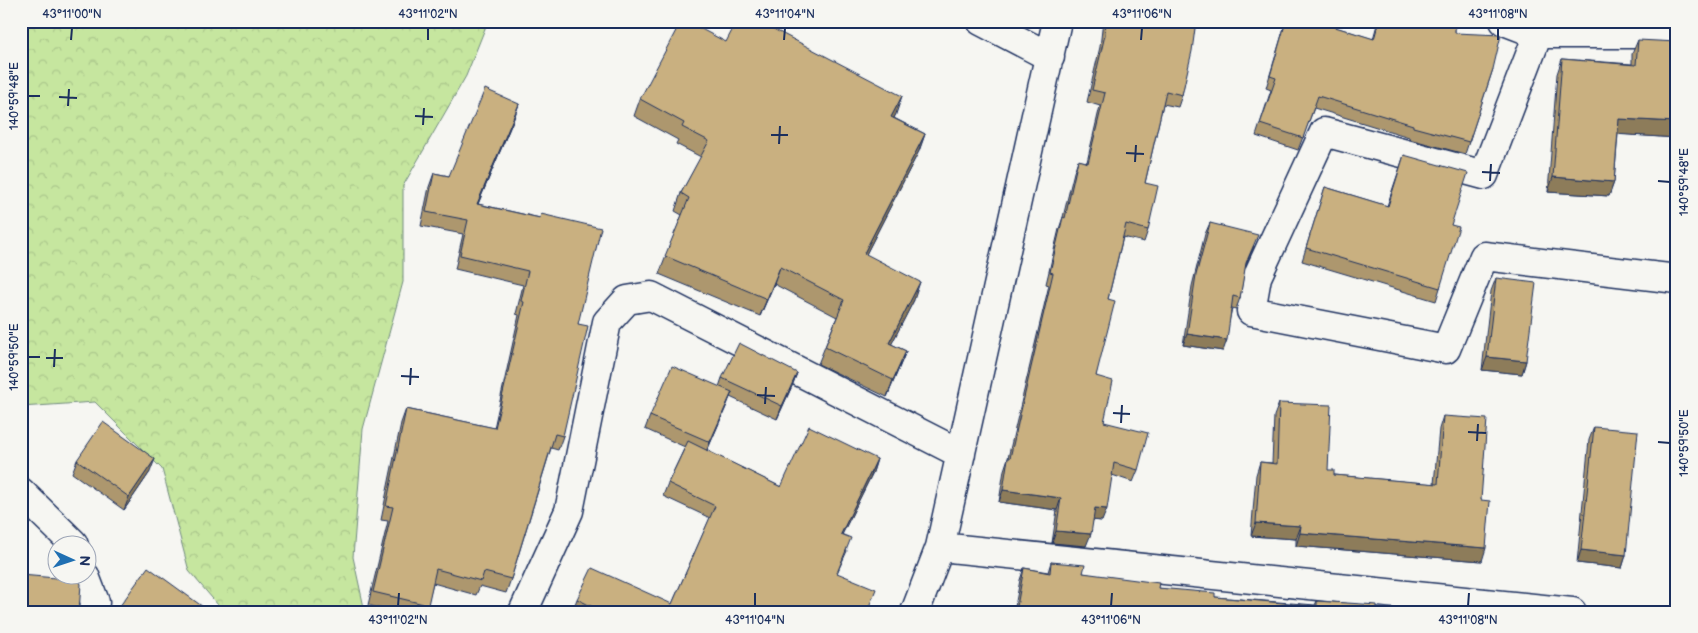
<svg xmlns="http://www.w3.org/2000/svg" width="1698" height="633" font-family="'Balsamiq Sans',sans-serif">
<defs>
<pattern id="forest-crowns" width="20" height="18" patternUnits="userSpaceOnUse" patternTransform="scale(1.25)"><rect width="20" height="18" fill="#c6e69f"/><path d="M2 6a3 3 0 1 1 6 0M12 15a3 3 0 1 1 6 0" fill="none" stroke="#aac68b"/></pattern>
</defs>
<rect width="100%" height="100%" fill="#f6f6f2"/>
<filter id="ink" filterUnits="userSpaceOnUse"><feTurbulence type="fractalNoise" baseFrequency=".02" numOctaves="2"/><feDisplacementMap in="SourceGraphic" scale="10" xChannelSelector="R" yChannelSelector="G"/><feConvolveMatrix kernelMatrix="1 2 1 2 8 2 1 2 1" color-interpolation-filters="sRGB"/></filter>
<g filter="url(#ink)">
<!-- forest -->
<path fill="url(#forest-crowns)" stroke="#708a7e" d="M21,21H488L466,76L403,186V282L363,429L353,557L365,612H224L189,571L162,469L95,402L21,407Z"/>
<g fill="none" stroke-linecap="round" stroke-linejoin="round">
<!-- minor casing -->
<g stroke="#1b2f5e" stroke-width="31">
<path id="minor" d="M981,21L1050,57
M1504,21L1538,34
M1677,34H1538L1484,175L1324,132L1257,277L1251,311L1446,349L1484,256L1677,279
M21,492L73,543L74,546
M940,547L1572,612
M85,576L95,602L94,612
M523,612L569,511L607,322L627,300L651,296L961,454
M915,612L940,547L1057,21"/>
</g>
<!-- minor -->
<use href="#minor" stroke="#f6f6f2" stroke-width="28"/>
</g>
<!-- wall -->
<path fill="#ad976e" stroke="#1b2f5e" d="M1103,21H1196L1182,95L1178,107L1163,104L1145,183L1148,230L1144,242L1123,237L1108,299L1096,376L1104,422L1138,470L1133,482L1112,475L1102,521L1093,520L1086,546L1052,543L1057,510L999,502L1004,470L1008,458L1049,285L1046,284L1059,229L1063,217L1074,172L1078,160L1087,162L1100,106L1087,102L1100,47Z
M1286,21H1316L1373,39L1378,21H1455V33L1493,69L1465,154L1409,139V137L1314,108L1298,150L1256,136L1271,90L1266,88Z
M1638,40L1677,138L1618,134L1614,182L1609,196L1548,192L1557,74L1562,59L1632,64V54Z
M726,42L896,114L894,118L925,134L919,151L866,254L914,300L891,344L906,351L887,397L818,364L837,317L774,284L760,316L659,274L682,215L675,211L681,193L701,157L676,144L678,140L634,116L640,99Z
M519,104L514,118L478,204L540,218L541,214L578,324L563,436L558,450L551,448L511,579L506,593L480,586L476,595L433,583L425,612H394L368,605L388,521L381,520L401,423L406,409L494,428L519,315L516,314L523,285L455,269L463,234L421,226L429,187L434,173L449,176Z
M1404,155L1451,225L1440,288L1436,301L1302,261L1325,187L1387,206Z
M1210,223L1254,246L1245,265L1240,298L1236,309L1232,308L1223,351L1183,345L1192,286L1205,234Z
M1496,278L1526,361L1522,374L1482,370L1491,291Z
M797,373L792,386L777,419L730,397L707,451L781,487L877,459L873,472L842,534L847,551L837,573L867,612H572L577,599L672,604L710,518L663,496L668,483L685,447L645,429L650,416L719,387L722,378Z
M1279,403L1328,470L1334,475L1434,484L1439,429L1443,416L1481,500L1482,561L1296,546V539L1251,536L1256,475L1260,462L1272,463L1274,416Z
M1594,427L1626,555L1622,568L1577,563L1589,440Z
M77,460L150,472L124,510L72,473Z
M1051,562L1083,573L1158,588L1215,597L1315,605L1317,601L1377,612H1014L1020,580L1024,568L1048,572Z"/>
<!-- shaded-wall -->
<path fill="#8d7b5a" stroke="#1b2f5e" d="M902,96L896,114L885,134L891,117Z
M519,104L514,118L472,218L477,204Z
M1619,119L1677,122V138L1613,134Z
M925,134L919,151L858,270L864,253Z
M1553,177L1614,182L1609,196L1548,192Z
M780,267L774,284L760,316L767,299Z
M920,282L914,300L883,361L889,343Z
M1187,334L1227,340L1223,351L1183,345Z
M906,351L899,368L887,397L893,380Z
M1487,357L1526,361L1522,374L1482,370Z
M797,373L792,386L777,419L782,406Z
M732,392L727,405L705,455L710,442Z
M155,459L150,472L124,510L129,497Z
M877,459L873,472L836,547L841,534Z
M1003,490L1061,498L1057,510L999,502Z
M1095,508L1107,509L1102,521L1091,520Z
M1256,523L1301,526L1296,539L1251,536Z
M1056,531L1091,534L1086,546L1052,543Z
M1300,533L1486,548L1482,561L1296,546Z
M1581,550L1626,555L1622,568L1577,563Z
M21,606H27L25,612H21Z"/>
<!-- building -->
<path fill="#c9b080" stroke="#1b2f5e" d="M681,21H686L726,42L737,21H758L902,96L891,117L925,134L864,253L920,282L889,343L906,351L893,380L825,347L844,300L780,267L767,299L665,256L689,198L681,193L709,141L682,127L684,123L640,99Z
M1106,21H1196L1192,51L1182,95L1166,91L1145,183L1158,186L1148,230L1126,224L1108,299L1115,301L1096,376L1113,381L1104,422L1148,433L1138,470L1114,463L1107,509L1095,508L1091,534L1056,531L1061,498L1003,490L1008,458H1010L1053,273L1050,272L1063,217L1065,218L1078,160L1088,163L1105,93L1092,90L1105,35Z
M1286,21H1316L1374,39L1379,21H1455V33L1501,35L1493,69L1469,142L1413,127V125L1318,96L1303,138L1260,124L1276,78L1270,76Z
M1638,40L1677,42V122L1619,119L1614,182L1553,177L1562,59L1636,65Z
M485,89L519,104L477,204L540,218L541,214L601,228L578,324L588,326L563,436L555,434L511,579L484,572L481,581L436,569L428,605L373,592L393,507L386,506L406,409L495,428L524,302L521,301L528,271L460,255L468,220L426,212L434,173L449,176Z
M1404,155L1468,173L1451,225L1459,227L1440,288L1306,248L1325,187L1388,206Z
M1210,223L1258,235L1246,263L1240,298L1233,296L1227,340L1187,334L1196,275Z
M1496,278L1536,283L1526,361L1487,357Z
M739,343L797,373L782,406L722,378Z
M672,366L732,392L710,442L650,416Z
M1279,403L1331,405L1328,470H1334V475L1438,484L1443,416L1487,419L1481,500L1490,501L1486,548L1300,533L1301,526L1256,523L1260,462L1277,464Z
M103,422L155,459L129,497L77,460Z
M809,426L877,459L841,534L851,538L837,573L876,589L867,612H595L597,609L577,599L592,568L672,604L715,506L668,483L688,441L781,487Z
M1594,427L1638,431L1626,555L1581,550Z
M1051,562L1085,565L1083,573L1159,583L1158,588L1215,593V597L1317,606V601L1377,605V612H1016L1024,568L1050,573Z
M148,567L210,612H119L117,610Z
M21,575L79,580L81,584L79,612H26L27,606H21Z"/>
</g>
<!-- ticks -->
<path fill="none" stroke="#1b2f5e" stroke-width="2" d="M71,40L72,28M428,40V28M784,40L785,28M1141,40L1142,28M1498,40V28M28,96H40M59,97L77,98M68,106L69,89M415,116L433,117M423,125L424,108M771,135H788M779,144L780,126M1126,153L1144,154M1135,162L1136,145M1482,172L1500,173M1490,181L1491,164M1658,181L1670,182M28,357H40M46,358H63M54,367L55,349M401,376L419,377M410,385L411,368M757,395L775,396M765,404L766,387M1113,413L1130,414M1121,423L1122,405M1468,432L1486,433M1477,441L1478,424M1658,442L1670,443M398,606L399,593M755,606V593M1111,606L1112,593M1468,606L1469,593"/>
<!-- margin -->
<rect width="1698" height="633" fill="none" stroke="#f6f6f2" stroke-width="55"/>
<!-- north arrow -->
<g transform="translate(72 560) rotate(93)"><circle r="24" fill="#f6f6f2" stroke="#9ea6b7"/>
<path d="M0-4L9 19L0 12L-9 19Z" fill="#1f6fb2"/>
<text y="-8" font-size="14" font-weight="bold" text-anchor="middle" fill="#1b2f5e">N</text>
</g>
<rect x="28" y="28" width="1642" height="578" fill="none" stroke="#1b2f5e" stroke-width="2"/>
<g font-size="12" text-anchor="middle" fill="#1b2f5e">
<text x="72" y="18">43°11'00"N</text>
<text x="428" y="18">43°11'02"N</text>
<text x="785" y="18">43°11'04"N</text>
<text x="1142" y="18">43°11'06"N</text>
<text x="1498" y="18">43°11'08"N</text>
<text transform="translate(14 96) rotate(-90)" y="4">140°59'48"E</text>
<text transform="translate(1684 182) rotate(-90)" y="4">140°59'48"E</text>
<text transform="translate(14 357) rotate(-90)" y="4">140°59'50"E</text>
<text transform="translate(1684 443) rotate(-90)" y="4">140°59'50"E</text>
<text x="398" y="624">43°11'02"N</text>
<text x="755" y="624">43°11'04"N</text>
<text x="1111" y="624">43°11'06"N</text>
<text x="1468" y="624">43°11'08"N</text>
</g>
</svg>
